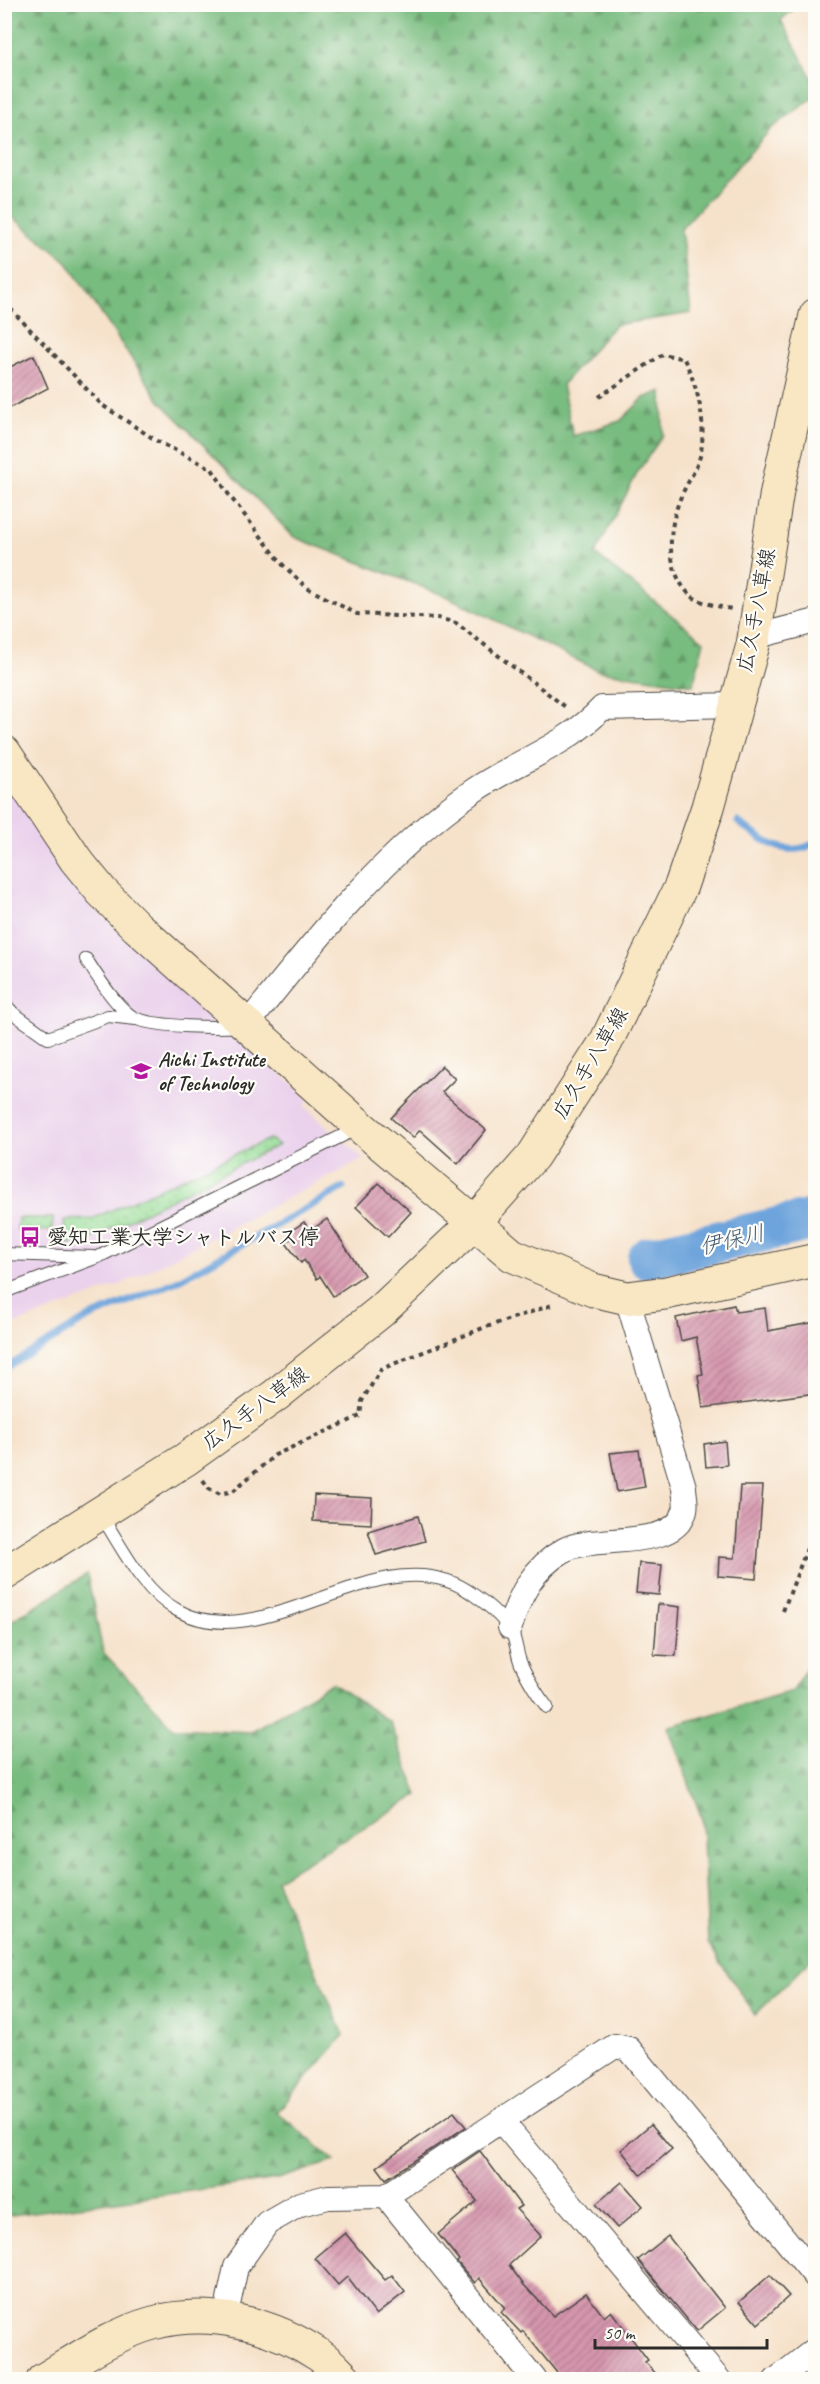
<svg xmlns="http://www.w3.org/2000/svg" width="820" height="2384" font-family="Caveat,'Klee One',sans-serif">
<defs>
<pattern id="forest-firs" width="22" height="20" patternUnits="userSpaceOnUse" patternTransform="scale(1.5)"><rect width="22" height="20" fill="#78bc7f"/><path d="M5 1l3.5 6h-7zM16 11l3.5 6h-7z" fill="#639968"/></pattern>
<pattern id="garden-dots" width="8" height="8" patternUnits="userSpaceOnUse" patternTransform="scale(1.5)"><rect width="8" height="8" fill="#95dc96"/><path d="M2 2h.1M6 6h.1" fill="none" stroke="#81bd81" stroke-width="1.8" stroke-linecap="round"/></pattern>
<pattern id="building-hatch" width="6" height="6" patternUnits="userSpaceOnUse" patternTransform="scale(1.5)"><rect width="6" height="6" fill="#d696ad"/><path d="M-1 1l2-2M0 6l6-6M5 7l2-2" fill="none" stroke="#ae7b8d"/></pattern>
</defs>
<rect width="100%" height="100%" fill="#fdfcf7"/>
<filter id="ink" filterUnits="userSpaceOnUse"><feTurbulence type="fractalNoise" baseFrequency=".0167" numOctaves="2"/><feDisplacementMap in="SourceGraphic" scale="12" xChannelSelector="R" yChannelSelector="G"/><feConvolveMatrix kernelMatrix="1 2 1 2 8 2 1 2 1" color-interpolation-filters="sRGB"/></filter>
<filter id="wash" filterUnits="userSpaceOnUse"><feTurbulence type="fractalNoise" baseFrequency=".008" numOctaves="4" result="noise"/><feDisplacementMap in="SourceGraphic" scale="24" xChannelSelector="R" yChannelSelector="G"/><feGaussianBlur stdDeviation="1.35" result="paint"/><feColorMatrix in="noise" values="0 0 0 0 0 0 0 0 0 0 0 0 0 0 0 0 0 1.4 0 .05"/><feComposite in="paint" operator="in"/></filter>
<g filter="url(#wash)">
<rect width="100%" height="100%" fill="#f6e2cb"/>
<!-- built -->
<path fill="#ead1ec" d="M4,778L82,894L100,914L309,1099L304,1106L364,1159L122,1284L5,1328Z"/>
<!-- forest -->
<path fill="url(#forest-firs)" stroke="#527455" stroke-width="1.5" d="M4,5H799L781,20L815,84V96L771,129L681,229L691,313L615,325L562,385L573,436L620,421L644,398L662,391L663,435L639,470L595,554L704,641L693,685L599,671L448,597L294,537L160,401L66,261L5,211Z
M87,1574L103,1652L174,1728L250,1732L332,1683L390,1722L418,1795L276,1880L344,2035L277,2112L335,2161L278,2179L5,2216V1625Z
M815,1654V1955L755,2015L708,1943L702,1819L668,1727L792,1691Z"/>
<!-- garden -->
<path fill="url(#garden-dots)" stroke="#608460" stroke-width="1.5" d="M269,1139L279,1145L89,1240L66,1244L64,1220L92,1219Z
M18,1218H53L52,1231L17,1230Z"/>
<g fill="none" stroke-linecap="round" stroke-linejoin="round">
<!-- stream -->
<path stroke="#6ea4dc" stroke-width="7" d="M738,822C760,839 788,861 816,842
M4,1369L88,1318L175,1282L343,1188"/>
<!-- river -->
<path stroke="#6ea4dc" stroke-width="42" d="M648,1258L816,1219"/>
</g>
<g id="blocks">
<!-- building -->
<path fill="url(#building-hatch)" d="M34,355L48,388L4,411V370Z
M442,1066L455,1079L442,1092L486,1130L458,1164L420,1130L413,1138L391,1118Z
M379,1183L411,1212L388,1237L356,1207Z
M327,1219L364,1275L333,1296L320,1276L317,1279L304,1260L301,1263L286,1243L292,1238L288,1233L304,1222L310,1231Z
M734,1305L736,1312L765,1308L768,1331L816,1322V1393L703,1408L698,1375L703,1374L696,1337L681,1341L676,1318Z
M725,1441L727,1465L706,1467L704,1444Z
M639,1450L645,1487L617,1492L610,1453Z
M740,1486H763L756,1579L718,1576L719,1557L735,1558Z
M314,1495L372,1498L371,1524L313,1521Z
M418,1516L425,1541L376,1555L368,1531Z
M639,1563L662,1565L659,1595L636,1593Z
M658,1604L680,1607L676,1656L654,1655Z
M454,2112L466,2127L386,2179L377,2167Z
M651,2124L672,2149L641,2175L621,2150Z
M480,2151L521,2206L516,2209L541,2236L509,2265L523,2284L553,2316L586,2293L604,2317L611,2311L648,2360L645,2362L661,2379H562L523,2331L521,2333L501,2312L505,2308L479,2278L475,2283L457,2262L459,2260L438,2234L477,2201L452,2170Z
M622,2182L643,2206L617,2228L596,2204Z
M345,2233L385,2280L392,2275L405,2292L376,2315L347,2277L338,2285L315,2258Z
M668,2236L725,2308L697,2331L638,2260Z
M770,2275L789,2296L758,2324L739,2302Z"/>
</g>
</g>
<g filter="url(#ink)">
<use href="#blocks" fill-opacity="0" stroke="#494643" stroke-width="1.5"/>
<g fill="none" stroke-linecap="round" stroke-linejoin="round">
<!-- lane casing -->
<g stroke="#494643" stroke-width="14">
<path id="lane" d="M86,959C97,976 119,1012 137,1019C160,1027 215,1028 240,1026
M4,1003L13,1013L48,1038L108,1016L136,1019
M4,1254L93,1257
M4,1292L98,1257L360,1127
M101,1515C122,1547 142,1591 177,1610C267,1661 386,1528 474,1595C486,1603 499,1615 508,1626C516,1635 516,1653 521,1664C528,1680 537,1694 547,1707"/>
</g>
<!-- street casing -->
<g stroke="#494643" stroke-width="26">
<path id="street" d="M752,654L758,636L816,621
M247,1025C314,941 383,853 473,791C515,762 568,745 602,708L736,705L740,690
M510,1627C520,1594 532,1569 564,1550C594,1533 675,1552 685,1510C687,1503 684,1494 684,1487L627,1298
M502,2122L719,2380
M386,2196L535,2380
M225,2319L236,2267L267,2223L300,2204L328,2197L386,2196L615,2046L629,2049L816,2277
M776,2380L816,2349"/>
</g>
<!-- secondary casing -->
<g stroke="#494643" stroke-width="35">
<path id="secondary" d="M4,752L76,860L102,892L137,927L361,1127L512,1255L593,1290L627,1298L666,1293L816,1260
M4,1574L186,1459L276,1395L381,1311L473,1224L533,1156L606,1042L681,886L708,807L753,645L777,491L816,315
M43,2380C78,2359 113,2334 153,2323C209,2308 271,2323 319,2355C329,2361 337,2371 346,2380"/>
</g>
<!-- path -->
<path stroke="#494643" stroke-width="4" stroke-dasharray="4.5 4.5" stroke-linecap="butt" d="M4,302L102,405L157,441L212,469L229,495L283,565L307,588L357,614L438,618L456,623L568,709
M599,397L663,354L684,359C698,388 706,419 701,452C698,468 686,484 680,499C668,529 665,569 689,594C698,603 721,607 732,609
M203,1480L209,1488L220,1494L233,1491L275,1455L360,1416L362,1401L381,1369L483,1328L555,1304
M783,1611L816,1525"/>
<!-- lane -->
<use href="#lane" stroke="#fff" stroke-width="12"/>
<!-- street -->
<use href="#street" stroke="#fff" stroke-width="24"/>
<!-- secondary -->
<use href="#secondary" stroke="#f9e7c3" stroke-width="33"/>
</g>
</g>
<!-- icons -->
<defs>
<g id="university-bare" transform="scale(1.62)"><path d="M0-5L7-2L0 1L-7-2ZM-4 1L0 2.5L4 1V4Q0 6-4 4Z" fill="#b5179e" stroke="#fdfcf7" stroke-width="2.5" paint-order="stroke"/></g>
<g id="bus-bare" transform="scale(1.62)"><path d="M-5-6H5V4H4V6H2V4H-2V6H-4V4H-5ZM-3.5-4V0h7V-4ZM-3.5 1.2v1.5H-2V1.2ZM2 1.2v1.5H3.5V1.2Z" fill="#b5179e" stroke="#fdfcf7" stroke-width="2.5" paint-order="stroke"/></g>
</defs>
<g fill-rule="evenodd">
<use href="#university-bare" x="141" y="1071"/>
<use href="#bus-bare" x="30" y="1237"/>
</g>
<g text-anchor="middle" stroke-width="4.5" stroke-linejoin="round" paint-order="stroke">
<!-- street labels -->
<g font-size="21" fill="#2b2b2b" stroke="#fdfcf7">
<text transform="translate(756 610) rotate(-79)" y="7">広久手八草線</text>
<text transform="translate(590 1063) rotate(-59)" y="7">広久手八草線</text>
<text transform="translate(255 1408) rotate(-36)" y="7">広久手八草線</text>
</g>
<!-- poi labels -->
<g font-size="21" font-weight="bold" fill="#2b2b2b" stroke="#fdfcf7" text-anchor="start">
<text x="158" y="1066">Aichi Institute<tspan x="158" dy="24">of Technology</tspan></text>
<text x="47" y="1244">愛知工業大学シャトルバス停</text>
</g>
<!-- water labels -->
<g font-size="22" font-style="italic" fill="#465b72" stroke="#fdfcf7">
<text transform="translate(732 1239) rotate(-13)" y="8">伊保川</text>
</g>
</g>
<!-- margin -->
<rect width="820" height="2384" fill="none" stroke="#fdfcf7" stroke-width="24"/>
<!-- scale -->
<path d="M595 2339v9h172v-9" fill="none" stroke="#2b2b2b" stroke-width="3"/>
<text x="604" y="2339" font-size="18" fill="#2b2b2b" stroke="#fdfcf7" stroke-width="4.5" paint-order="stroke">50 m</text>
</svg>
